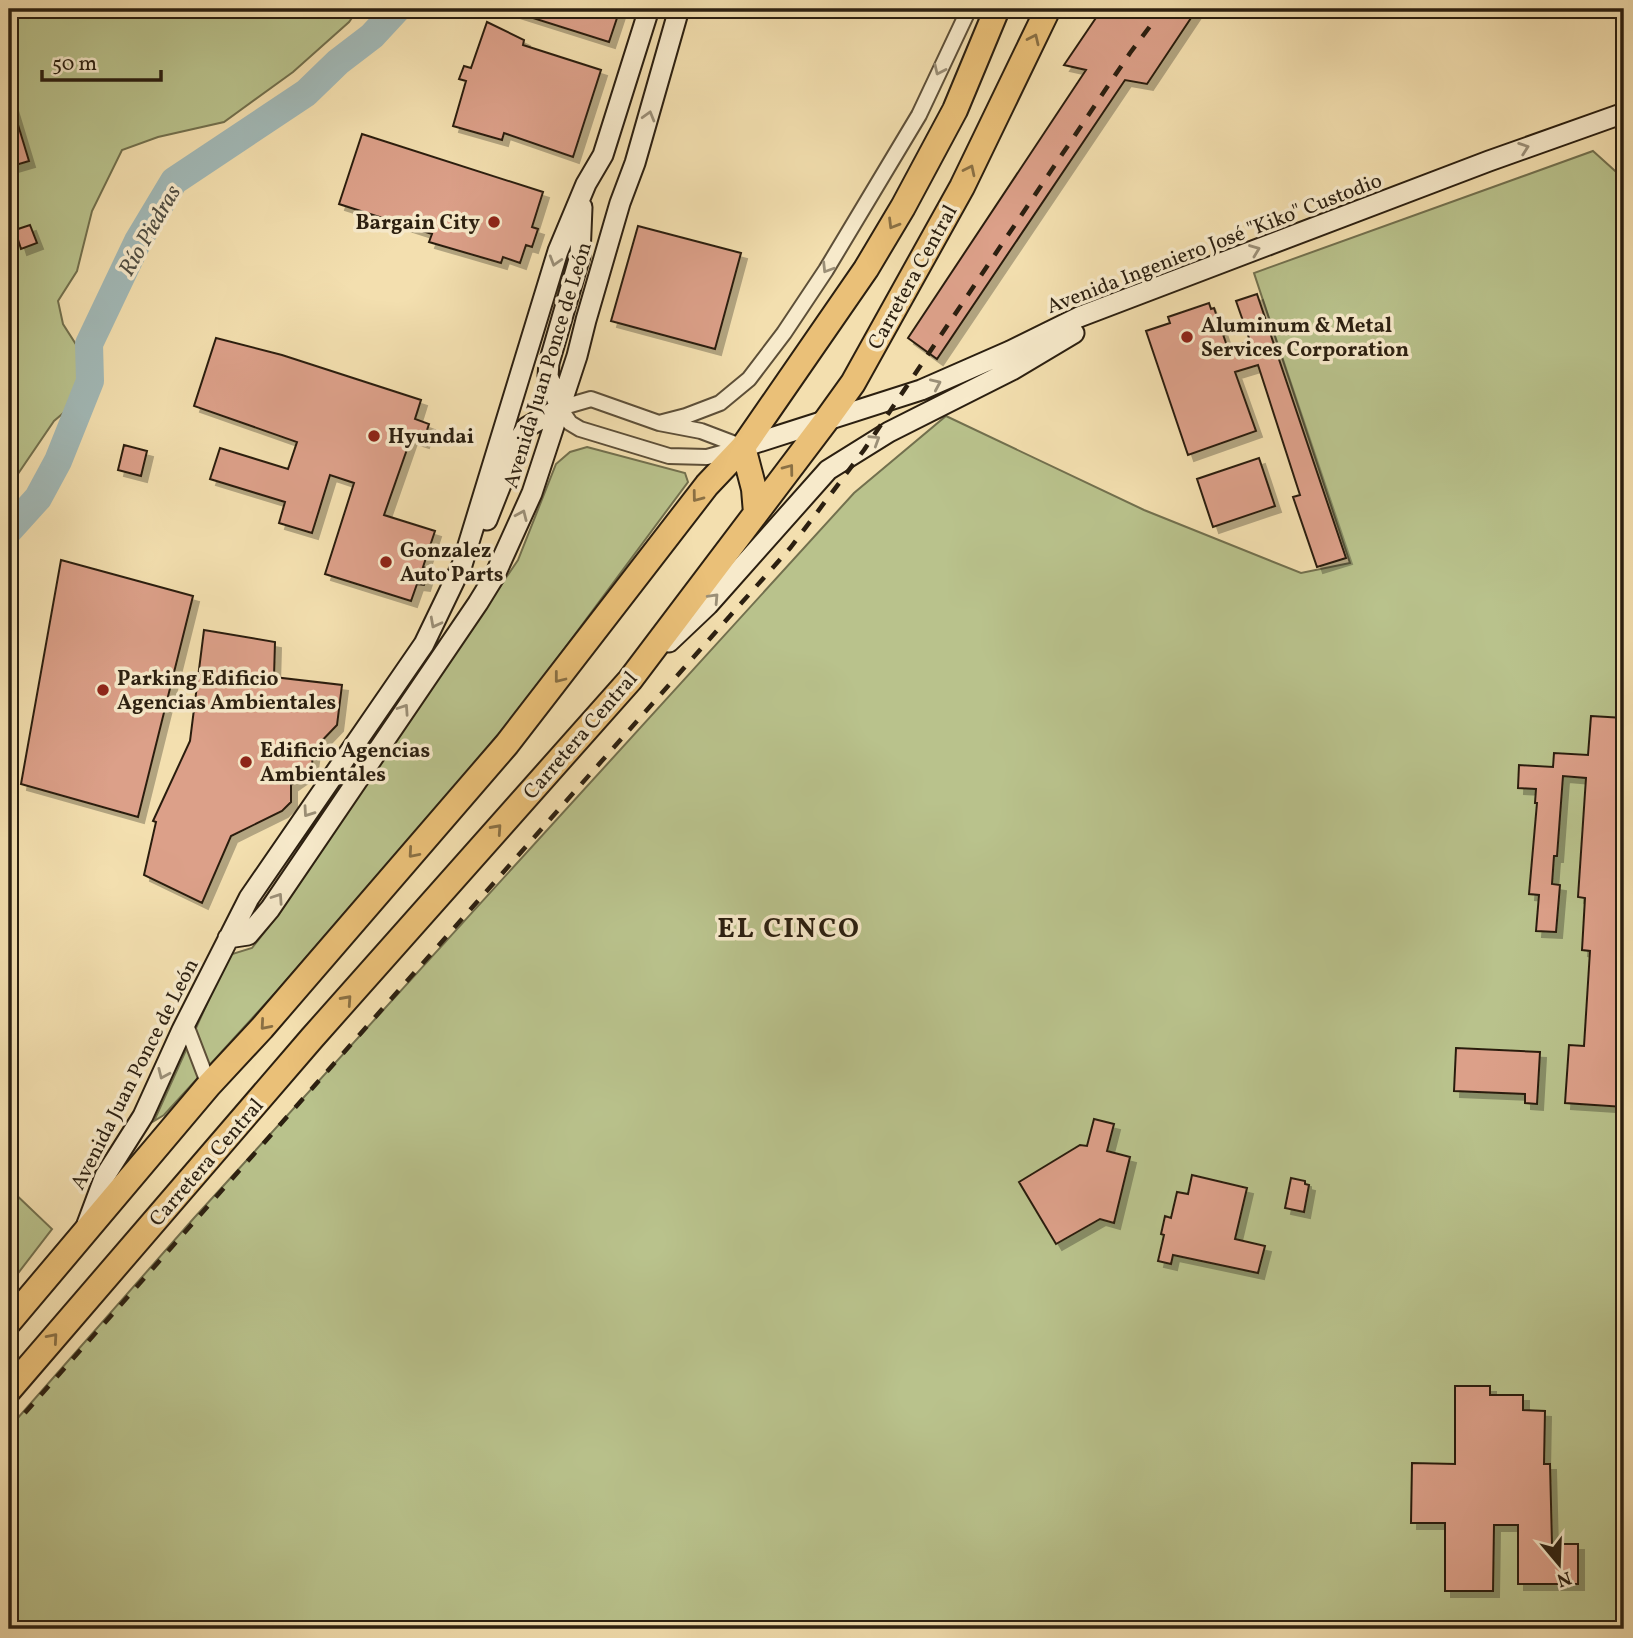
<svg xmlns="http://www.w3.org/2000/svg" width="1633" height="1638" font-family="Vollkorn,serif">
<defs>
<filter id="shadow"><feDropShadow dx="6" dy="6" stdDeviation="0" flood-color="#0004"/></filter>
</defs>
<rect width="100%" height="100%" fill="#f3dfaf"/>
<filter id="stains"><feTurbulence type="fractalNoise" baseFrequency=".00286" numOctaves="4"/><feColorMatrix values="0 0 0 0 .2 0 0 0 0 .09 0 0 0 0 .02 0 0 0 .5 -.17"/></filter>
<radialGradient id="worn" r=".72"><stop offset=".6" stop-color="#630" stop-opacity="0"/><stop offset="1" stop-color="#630" stop-opacity=".3"/></radialGradient>
<!-- green -->
<path fill="#b9c28c" stroke="#72704e" stroke-width="2" d="M9,9H358L349,22L293,72L224,122L158,137L122,150L92,211L77,271L58,301L63,324L100,382L54,421L9,487Z
M1593,151L1624,179V1629H9V1428L194,1218L854,493L946,416L1144,510L1301,573L1350,563L1254,273Z
M587,447L685,473L688,482L527,699L478,760L277,991L164,1115L154,1121L229,955L252,948L275,919L518,560L556,464L570,452Z
M9,1188L52,1229L9,1285Z"/>
<g fill="none" stroke-linecap="round" stroke-linejoin="round">
<!-- river -->
<path stroke="#a2b9b7" stroke-width="28" d="M9,530L38,498L58,461L90,381L89,344L138,241L174,181L306,93L338,62L372,36L397,9"/>
</g>
<!-- building -->
<path fill="#dca089" stroke="#2b1f10" stroke-width="2" filter="url(#shadow)" d="M514,9H620L609,42L514,12Z
M1102,9H1197L1147,84L1125,80L937,359L908,338L1086,70L1064,65Z
M487,22L524,40L523,45L601,70L573,157L504,133L502,140L453,126L466,81L459,79L464,66L471,68Z
M9,105H12L29,161L9,167Z
M362,134L543,192L532,227L538,229L532,247L526,245L520,263L503,257L501,263L429,242L432,234L339,204Z
M30,225L37,243L21,249L15,230Z
M638,226L741,253L715,349L611,321Z
M1257,294L1346,558L1317,567L1293,497L1300,495L1258,365L1235,372L1256,431L1188,455L1146,331L1170,323L1168,317L1209,303L1211,309L1214,308L1228,349L1250,341L1236,301Z
M216,338L282,355L421,400L415,419L429,424L423,442L411,438L384,515L435,531L423,567L429,569L424,585L417,584L411,601L325,574L354,483L330,475L312,533L279,523L285,502L210,479L220,448L288,469L297,442L194,406Z
M124,445L147,451L141,476L118,470Z
M1259,458L1275,506L1213,527L1197,479Z
M61,560L193,596L138,817L21,784Z
M204,630L275,642L274,677L342,685L337,725L314,749L311,771L291,785V802L282,811L231,836L202,903L144,875L156,822L153,821L190,741Z
M1591,716L1624,718V1107L1565,1103L1569,1045L1584,1046L1590,951L1582,950L1585,898L1578,897L1586,778L1563,776L1557,856H1554L1552,884L1560,885L1556,932L1536,931L1539,895L1529,894L1537,803H1535L1536,789L1518,788L1519,765L1553,767L1554,753L1588,755Z
M1456,1048L1540,1052L1537,1104L1525,1103V1094L1454,1091Z
M1094,1119L1114,1124L1107,1151L1130,1157L1114,1223L1100,1219L1056,1244L1019,1182L1080,1145L1087,1146Z
M1192,1175L1247,1188L1235,1239L1265,1246L1258,1273L1173,1255L1171,1264L1158,1261L1164,1235L1161,1234L1165,1216L1171,1218L1177,1192L1188,1194Z
M1291,1178L1305,1181V1184L1309,1185L1304,1212L1285,1208Z
M1455,1386H1490V1395H1523V1410L1545,1411L1544,1464H1550L1552,1544H1578V1584H1518V1525H1494L1493,1591H1445V1523H1411L1412,1463L1455,1464Z"/>
<g fill="none" stroke-linecap="round" stroke-linejoin="round">
<!-- street casing -->
<g stroke="#5d4f38" stroke-width="18">
<path id="street" d="M591,399L659,423L701,431L743,447L707,457L669,456L580,429L570,423L560,408Z
M659,423L686,416L720,403L749,379L784,333L826,270L919,115L969,9
M186,1025L209,1085"/>
</g>
<!-- secondary casing -->
<g stroke="#2b1f10" stroke-width="23">
<path id="secondary" d="M560,408L548,376L549,363L580,256L582,207
M743,447L921,390L1010,351L1079,317L1489,161L1624,113
M487,520L519,439L527,427L560,408
M669,642L708,605L828,470L889,432L1012,370L1074,333
M228,938L248,935L270,909L478,603L494,577L532,493L577,356L586,320L620,203L635,163L679,9
M87,1224L105,1176L143,1116L182,1030L249,898L424,644L462,565L558,251L586,184L603,155L649,9"/>
</g>
<!-- highway casing -->
<g stroke="#2b1f10" stroke-width="28">
<path id="highway" d="M743,447L754,489L756,513
M9,1322L209,1085L262,1028L507,744L707,485L743,447L866,269L903,207L955,110L997,9
M9,1390L312,1038L630,680L825,422L853,383L962,187L1048,9"/>
</g>
<!-- street -->
<use href="#street" stroke="#f7eacb" stroke-width="14"/>
<!-- secondary -->
<use href="#secondary" stroke="#f7eacb" stroke-width="19"/>
<!-- highway -->
<use href="#highway" stroke="#eac078" stroke-width="24"/>
<!-- rail -->
<path stroke="#2b1f10" stroke-width="4.5" stroke-dasharray="12 12" stroke-linecap="butt" d="M9,1431L791,547L864,450L1130,53L1163,9"/>
</g>
<!-- one-way arrows -->
<defs><path id="oneway-chevron" d="M-2-3.5L2.5 0L-2 3.5" fill="none" stroke-width="1.6" stroke-linecap="round" stroke-linejoin="round" transform="scale(1.75)"/></defs>
<g stroke="#8a7044">
<use href="#oneway-chevron" transform="translate(1034 39) rotate(-65)"/>
<use href="#oneway-chevron" transform="translate(970 170) rotate(-64)"/>
<use href="#oneway-chevron" transform="translate(893 224) rotate(121)"/>
<use href="#oneway-chevron" transform="translate(789 469) rotate(-53)"/>
<use href="#oneway-chevron" transform="translate(697 497) rotate(127)"/>
<use href="#oneway-chevron" transform="translate(559 678) rotate(128)"/>
<use href="#oneway-chevron" transform="translate(497 829) rotate(-48)"/>
<use href="#oneway-chevron" transform="translate(413 853) rotate(131)"/>
<use href="#oneway-chevron" transform="translate(347 1000) rotate(-48)"/>
<use href="#oneway-chevron" transform="translate(265 1025) rotate(131)"/>
<use href="#oneway-chevron" transform="translate(53 1338) rotate(-49)"/>
</g>
<g stroke="#9b8f77">
<use href="#oneway-chevron" transform="translate(939 70) rotate(115)"/>
<use href="#oneway-chevron" transform="translate(649 116) rotate(-74)"/>
<use href="#oneway-chevron" transform="translate(1524 148) rotate(-19)"/>
<use href="#oneway-chevron" transform="translate(1255 250) rotate(-21)"/>
<use href="#oneway-chevron" transform="translate(555 261) rotate(107)"/>
<use href="#oneway-chevron" transform="translate(827 268) rotate(122)"/>
<use href="#oneway-chevron" transform="translate(936 384) rotate(-24)"/>
<use href="#oneway-chevron" transform="translate(875 440) rotate(-32)"/>
<use href="#oneway-chevron" transform="translate(522 515) rotate(-66)"/>
<use href="#oneway-chevron" transform="translate(714 598) rotate(-47)"/>
<use href="#oneway-chevron" transform="translate(435 623) rotate(118)"/>
<use href="#oneway-chevron" transform="translate(404 709) rotate(-56)"/>
<use href="#oneway-chevron" transform="translate(308 812) rotate(125)"/>
<use href="#oneway-chevron" transform="translate(278 898) rotate(-56)"/>
<use href="#oneway-chevron" transform="translate(163 1074) rotate(114)"/>
</g>
<!-- markers -->
<g fill="#8f2418" stroke="#f7eacb" stroke-width="2.5">
<circle cx="494" cy="222" r="7"/>
<circle cx="1187" cy="337" r="7"/>
<circle cx="374" cy="436" r="7"/>
<circle cx="386" cy="562" r="7"/>
<circle cx="103" cy="690" r="7"/>
<circle cx="246" cy="762" r="7"/>
</g>
<g text-anchor="middle" stroke-width="7" stroke-linejoin="round" paint-order="stroke">
<!-- poi labels -->
<g font-size="21" font-weight="bold" fill="#2b1f10" stroke="#f7eacb" text-anchor="start">
<text x="480" y="229" text-anchor="end">Bargain City</text>
<text x="1201" y="332">Aluminum &amp; Metal<tspan x="1201" dy="24">Services Corporation</tspan></text>
<text x="388" y="443">Hyundai</text>
<text x="400" y="557">Gonzalez<tspan x="400" dy="24">Auto Parts</tspan></text>
<text x="117" y="685">Parking Edificio<tspan x="117" dy="24">Agencias Ambientales</tspan></text>
<text x="260" y="757">Edificio Agencias<tspan x="260" dy="24">Ambientales</tspan></text>
</g>
<!-- street labels -->
<g font-size="21" fill="#2b1f10" stroke="#f7eacb">
<text transform="translate(1214 243) rotate(-21)" y="7">Avenida Ingeniero José "Kiko" Custodio</text>
<text transform="translate(912 277) rotate(-61)" y="7">Carretera Central</text>
<text transform="translate(547 365) rotate(-73)" y="7">Avenida Juan Ponce de León</text>
<text transform="translate(580 735) rotate(-49)" y="7">Carretera Central</text>
<text transform="translate(134 1074) rotate(-63)" y="7">Avenida Juan Ponce de León</text>
<text transform="translate(206 1162) rotate(-49)" y="7">Carretera Central</text>
</g>
<!-- water labels -->
<g font-size="23" font-style="italic" fill="#4f4d42" stroke="#f7eacb">
<text transform="translate(149 230) rotate(-60)" y="8">Río Piedras</text>
</g>
<!-- district labels -->
<g font-size="28" font-weight="bold" letter-spacing="2" fill="#2b1f10" stroke="#f7eacb">
<text x="789" y="937">EL CINCO</text>
</g>
</g>
<!-- margin -->
<rect width="1633" height="1638" fill="none" stroke="#f3dfaf" stroke-width="35"/>
<rect x="10" y="10" width="1612" height="1617" fill="none" stroke="#2b1f10" stroke-width="3.5"/>
<rect x="18" y="18" width="1598" height="1603" fill="none" stroke="#2b1f10" stroke-width="2"/>
<!-- north arrow -->
<g transform="translate(1559 1564) rotate(161)" stroke="#f7eacb" stroke-width="5" paint-order="stroke">
<path d="M0-5L12 26L0 18L-12 26Z" fill="#2b1f10"/>
<text y="-10" font-size="19" font-weight="bold" text-anchor="middle" fill="#2b1f10">N</text>
</g>
<!-- scale -->
<path d="M42 70v10h119v-10" fill="none" stroke="#2b1f10" stroke-width="3.5"/>
<text x="52" y="70" font-size="21" fill="#2b1f10" stroke="#f7eacb" stroke-width="5" paint-order="stroke">50 m</text>
<rect width="100%" height="100%" filter="url(#stains)"/>
<rect width="100%" height="100%" fill="url(#worn)"/>
</svg>
